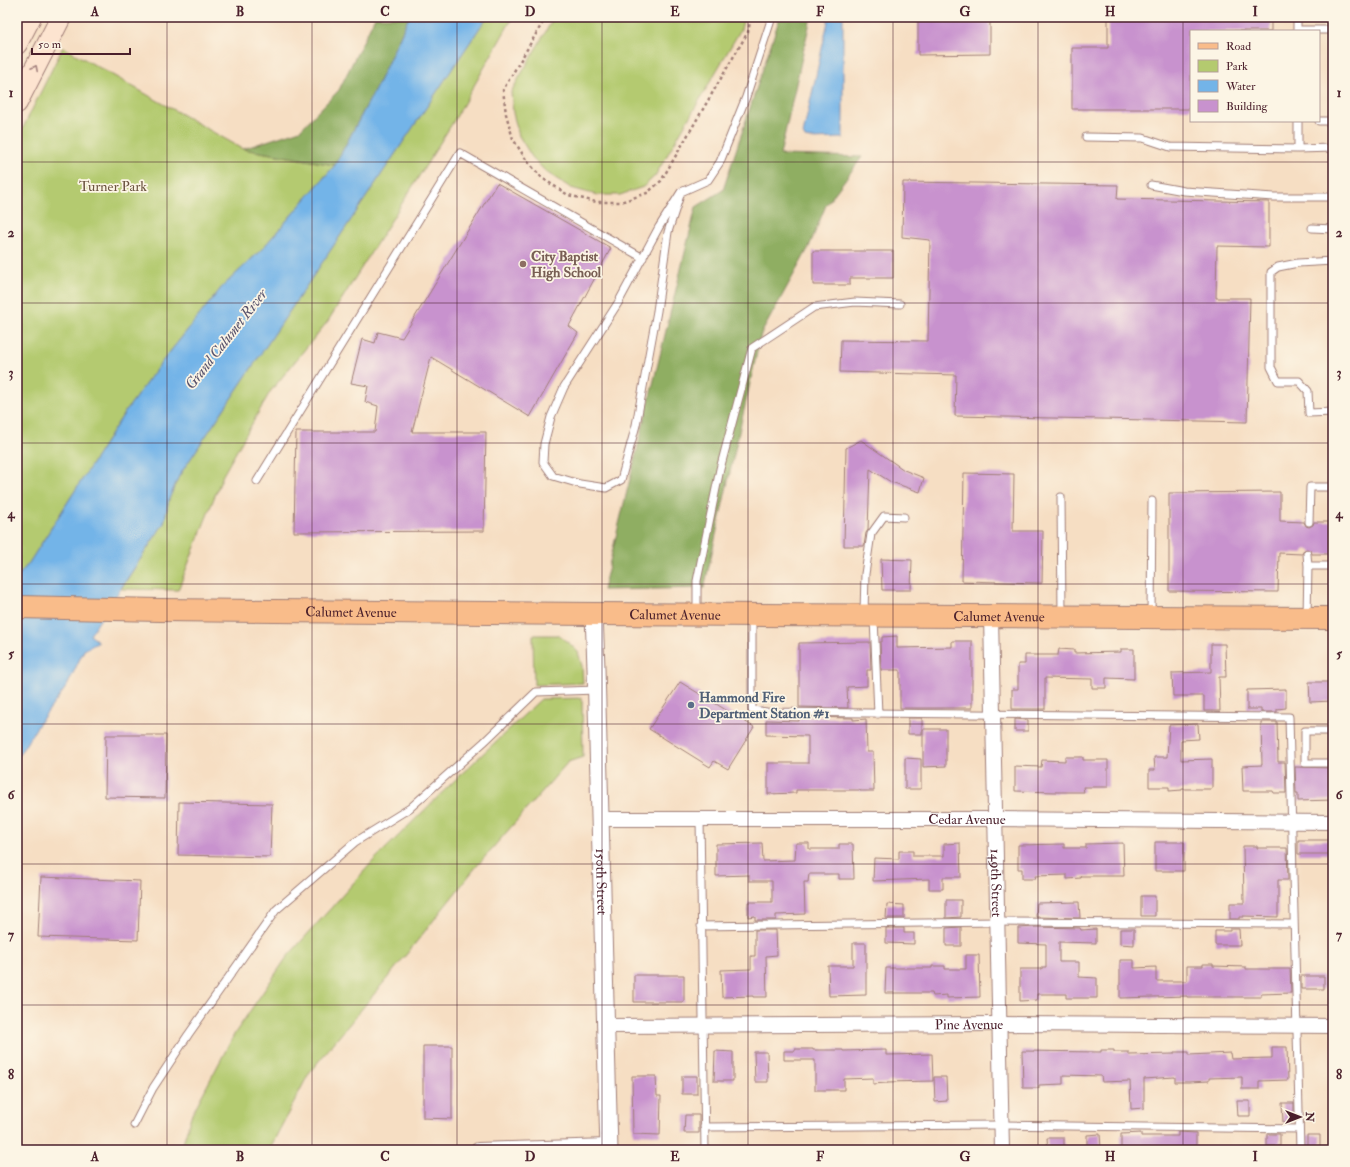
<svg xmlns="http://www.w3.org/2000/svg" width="1350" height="1167" font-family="'IM FELL Double Pica',serif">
<rect width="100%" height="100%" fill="#fcf5e5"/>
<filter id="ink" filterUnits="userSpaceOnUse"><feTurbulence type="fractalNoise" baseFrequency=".025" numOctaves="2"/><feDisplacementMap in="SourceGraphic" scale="8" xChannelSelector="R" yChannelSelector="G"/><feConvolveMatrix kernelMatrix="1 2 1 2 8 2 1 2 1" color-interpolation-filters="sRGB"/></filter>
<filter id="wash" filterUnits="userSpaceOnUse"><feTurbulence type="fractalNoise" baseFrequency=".012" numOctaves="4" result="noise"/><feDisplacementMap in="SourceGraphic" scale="16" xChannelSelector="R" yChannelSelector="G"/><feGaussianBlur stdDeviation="0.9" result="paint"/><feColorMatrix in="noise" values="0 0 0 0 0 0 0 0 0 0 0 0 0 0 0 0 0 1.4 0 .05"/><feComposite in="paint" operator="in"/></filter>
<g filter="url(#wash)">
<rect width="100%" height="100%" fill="#f6dec3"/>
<!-- green -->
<path fill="#b4ca6f" stroke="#7f744d" d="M487,17H513L455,119L328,321L270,392L223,475L178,590L121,589L164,523L169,499L179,476Z
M554,17H744L741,29L655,176L643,187L620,195H597L571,188L546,172L532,157L519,136L513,113L511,92Z
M63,47L243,149L335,165L262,249L222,287L161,363L125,412L29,563L17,577V140Z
M533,635H558L570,644L578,652L582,666L583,683L534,685Z
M582,698L583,757L568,762L476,867L394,970L309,1073L269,1150H181L191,1116L235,1033L287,957L375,859L455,780L541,699Z"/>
<!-- forest -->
<path fill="#8fae62" stroke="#6c6646" d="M375,17H409L377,86L335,165L243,149L300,130L339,90Z
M780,17H811L780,155L862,157L826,205L809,247L761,334L704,588L603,590L696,207L723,190Z"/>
<!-- water -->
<path fill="#73b4e8" stroke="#5e6a8a" d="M409,17H487L179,476L169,499L164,523L90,635L99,642L84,650L67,686L40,722L17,758V577L29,563L125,412L161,363L222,287L262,249L335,165L377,86Z
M829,17H843V138L810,139L805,138L803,134Z"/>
<g id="blocks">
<!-- building -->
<path fill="#c892ce" d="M918,17H990V54L918,55Z
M1108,17H1271V31H1191V109H1072V48H1108Z
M903,182L1118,185L1117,199L1269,202V247L1217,246L1216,298H1250L1247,422L955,416L956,375L840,372L841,340L928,341L930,240L902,237Z
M497,183L611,248L569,326L578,333L530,417L431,357L412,432H486L484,531L294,532L296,432H375L378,406L365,402L368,386L351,383L362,339L375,343L378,332L402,338Z
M813,251H893V278H850V285H813Z
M861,440L904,470L924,478L920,492L891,482L870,469L868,530L866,533L864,546H844L846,448Z
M964,473L1014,474L1013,531H1043L1042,583L962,581Z
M1280,492V521L1304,522L1306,526L1309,527L1313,525L1314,522H1333V554H1312L1311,551L1307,549L1304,550L1302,554L1279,553L1278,592L1169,591V493Z
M881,559L912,560L911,590H882Z
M897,636V648L952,647V641H972V708H900V670H881L880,642H882V637Z
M870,642L871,670H867V686L847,687L848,708L799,707V643Z
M1211,644H1225L1226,677H1219L1220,711H1204V696H1173L1172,673L1211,672Z
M1059,649L1074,650V653L1121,652V649H1134V679L1106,678V688H1092V679L1045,678V709H1012V689H1018V664H1025V655H1058Z
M680,682L754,727L728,769L714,761L710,767L649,729Z
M1309,682H1333V701L1310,702Z
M1286,689V708L1277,709V712H1261V709H1247V690Z
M799,717L853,718V720L866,719L867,752H873L874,791H860V790H796V793L768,794V763H808V736L766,735V720L799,721Z
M908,718H922V734H908Z
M1015,719L1028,720V731H1015Z
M1261,722H1277L1278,762H1285L1286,793H1274L1273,791H1243L1242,766L1262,765Z
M1198,724L1199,739L1181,740V760L1212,759V789H1182V790L1169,791V787H1149V770H1155L1154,757H1167L1169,725Z
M923,729H946V766L923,767Z
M106,735H166L165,798L105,797Z
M1065,757H1083V760H1108V787H1083L1084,792H1058L1015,791V766L1041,767L1042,760L1065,761Z
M905,758L921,759V789H905Z
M1295,767L1333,768V800L1298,801V793H1296Z
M179,802L272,804L270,857L178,855Z
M1298,840H1333V854H1298Z
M1155,842H1184V871H1155Z
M762,843L763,861L795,860L796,843H809V849H839V844H853L854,879H839V874H809L808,882H804L805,914L776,915V920H755V916L748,917V902H772V881H749V875L716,876V844Z
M960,843L961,877H943V889H929V879L873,881L874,858L899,859V851H913V856H944V844Z
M1123,843L1124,876H1080L1081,878L1067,879V875L1035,876L1036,879H1022V869H1018V845L1064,844V848H1086V844Z
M1243,846H1257V848H1287L1288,880H1278V917L1243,916V917H1239V919H1230V903H1244Z
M41,877L140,881L138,940L38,937Z
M1141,896H1155V916H1141Z
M946,900H961V917L946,918Z
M1079,902L1080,918L1036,917L1037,903Z
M887,904L904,905V918H886Z
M961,927V946H946V928Z
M1036,927L1080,928L1081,930L1096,929V943L1059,942V962H1079V977L1097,978V998H1066V994H1037V1000L1020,1001V969H1042V967H1046V944L1018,943V928Z
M886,928H904V933H914V944L886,943Z
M1120,929H1134V945L1120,944Z
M1230,929H1239L1240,945H1215V931H1230Z
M755,930H776L777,955L766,956L767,997H753V996L722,997L721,970L751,969V956H755Z
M853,943H866V995L829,996L828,966H853Z
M966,955H979L980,997L947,998V995L933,996L932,993H885L886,968H932V966H945V969H966Z
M1120,960H1134V968L1156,967V981H1187V966H1203V964H1213V966L1246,967V969H1290L1291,993L1261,994V997H1187V996L1120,998Z
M634,975H684V1002H634Z
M1301,976H1324V989H1301Z
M423,1046H452V1119L423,1118Z
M1272,1047H1287L1288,1080L1259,1081V1089H1242V1077L1209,1078V1081L1189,1082H1175V1077L1144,1079V1108L1131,1109L1130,1081L1102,1082L1101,1076L1063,1075V1084L1039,1085V1088H1023L1022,1051L1101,1052V1050H1114V1052H1129V1055L1174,1054V1052H1189V1055L1230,1053L1231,1059L1272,1058Z
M795,1049H813V1050H843V1051L886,1050V1055L932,1054L933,1081L887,1082V1083L873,1084V1078L844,1079V1090H815V1060H784V1051H795Z
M715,1051L733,1052V1081H714Z
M754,1052H767L768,1082H755Z
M632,1076H656L657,1096H661L660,1135L633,1134Z
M682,1076H697V1094H682Z
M934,1077H946L947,1101L935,1102Z
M1237,1101H1250V1116H1238Z
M1282,1103H1294V1121L1283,1122Z
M685,1115H699V1133H684Z
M1178,1132L1196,1133V1150L1148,1148L1121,1149V1134L1141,1133V1136H1178Z
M1100,1134L1101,1148L1087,1149V1135Z
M1267,1134H1280V1146H1267Z
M1307,1135H1320V1148H1307Z
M1047,1138H1064V1150H1048Z"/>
</g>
</g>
<g filter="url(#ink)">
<use href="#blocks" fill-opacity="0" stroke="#a07e77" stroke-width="1"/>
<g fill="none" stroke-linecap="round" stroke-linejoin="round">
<!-- service casing -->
<g stroke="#a07e77" stroke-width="9">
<path id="service" d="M1297,17V31
M1297,30H1333
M1298,121V149L1333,148
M1319,121H1333
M1086,137L1143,138L1170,147L1298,149
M1151,185L1184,191L1274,197H1333
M681,192L668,232L657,311L636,425L621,480L606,488L580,484L553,476L543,462L544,444L551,417L564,387L618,303L659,227L681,192L708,180L720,162L746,97L772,17
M1312,228L1333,229
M1333,261L1298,263L1278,267L1271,272V367L1278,381H1299L1308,391L1309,413L1333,412
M257,481L460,153L643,258
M1061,497L1062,615
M1309,522L1310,487H1333
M1307,554L1308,566
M697,613V581L720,469L752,348L814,307L855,302L900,304
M864,613L865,574L871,534L884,516L904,517
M1151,615L1152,501
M752,616V710L767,712L1289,717L1300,1150
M1307,616L1308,566H1333
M874,618L878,714
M1333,731H1305V763H1333
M700,819L705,1150
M701,926L997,922L1294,924
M134,1125L153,1088L188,1035L276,910L355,842L410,808L484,742L536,692L597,690
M704,1127L1001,1125L1299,1129"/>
</g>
<!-- minor casing -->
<g stroke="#a07e77" stroke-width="16">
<g id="minor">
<path id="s1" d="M991,616L1002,1150"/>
<path id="s2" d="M600,819H995L1333,822"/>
<path id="s3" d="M605,1026L999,1024L1333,1026"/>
<path d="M478,1150L609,1146"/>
</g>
</g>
<!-- tertiary casing -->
<g stroke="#a07e77" stroke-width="19">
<g id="tertiary">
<path id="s4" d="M594,614L596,668L609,1150"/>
</g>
</g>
<!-- secondary casing -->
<g stroke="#a07e77" stroke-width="22">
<path id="secondary" d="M17,44L31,17
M17,103L61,17"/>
</g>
<!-- primary casing -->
<g stroke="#a07e77" stroke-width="24">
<g id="primary">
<path id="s5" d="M17,607L160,610L594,614L1333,618"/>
</g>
</g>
<!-- path -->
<path stroke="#a07e77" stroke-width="2.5" stroke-dasharray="3 3" stroke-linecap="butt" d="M546,17L503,90L506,114L513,139L527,161L542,178L568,195L596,202H621L647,193L661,181L748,32L751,17"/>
<!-- service -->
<use href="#service" stroke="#fff" stroke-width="7"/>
<!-- minor -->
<use href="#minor" stroke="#fff" stroke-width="14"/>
<!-- tertiary -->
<use href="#tertiary" stroke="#fff" stroke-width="17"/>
<!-- secondary -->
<use href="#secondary" stroke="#fde4d0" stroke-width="20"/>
<!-- primary -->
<use href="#primary" stroke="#f9bc8a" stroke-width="22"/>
</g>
<!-- one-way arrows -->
<defs><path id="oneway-chevron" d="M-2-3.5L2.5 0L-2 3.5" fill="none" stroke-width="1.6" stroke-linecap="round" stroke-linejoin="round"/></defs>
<use stroke="#a4827e" href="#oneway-chevron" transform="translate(35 68) rotate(-63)"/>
</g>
<!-- grid -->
<path fill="none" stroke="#4a1f2b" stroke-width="1" stroke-opacity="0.55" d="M167,17V1150M312,17V1150M457,17V1150M602,17V1150M748,17V1150M893,17V1150M1038,17V1150M1183,17V1150M17,162H1333M17,303H1333M17,443H1333M17,584H1333M17,724H1333M17,864H1333M17,1005H1333"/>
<!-- markers -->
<circle fill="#8d6e63" stroke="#fcf5e5" stroke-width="1.5" cx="523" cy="264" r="4"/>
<circle fill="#5c6f8a" stroke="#fcf5e5" stroke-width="1.5" cx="691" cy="705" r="4"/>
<g text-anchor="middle" stroke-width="3.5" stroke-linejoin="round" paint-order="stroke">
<!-- park labels -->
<g font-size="14" fill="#6a523f" stroke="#fcf5e5">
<text x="113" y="191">Turner Park</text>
</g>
<!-- education labels -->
<g font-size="14" font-weight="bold" fill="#785e54" stroke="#fcf5e5" text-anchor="start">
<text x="531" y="261">City Baptist<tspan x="531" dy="16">High School</tspan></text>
</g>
<!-- street labels -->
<g font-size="14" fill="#4a1f2b" stroke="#fcf5e5">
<text dy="5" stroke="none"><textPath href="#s5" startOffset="334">Calumet Avenue</textPath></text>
<text dy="5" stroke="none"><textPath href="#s5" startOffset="658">Calumet Avenue</textPath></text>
<text dy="5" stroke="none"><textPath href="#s5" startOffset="982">Calumet Avenue</textPath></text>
<text dy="5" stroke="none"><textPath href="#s2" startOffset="367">Cedar Avenue</textPath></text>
<text dy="5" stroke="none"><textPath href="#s4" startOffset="268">150th Street</textPath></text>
<text dy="5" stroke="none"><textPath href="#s1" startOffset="267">149th Street</textPath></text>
<text dy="5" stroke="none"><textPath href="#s3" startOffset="364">Pine Avenue</textPath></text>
</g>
<!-- service labels -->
<g font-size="14" font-weight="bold" fill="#4e5e75" stroke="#fcf5e5" text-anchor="start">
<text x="699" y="702">Hammond Fire<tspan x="699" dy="16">Department Station #1</tspan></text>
</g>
<!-- water labels -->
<g font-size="15" font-style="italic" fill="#58536d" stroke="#fcf5e5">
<text transform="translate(226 339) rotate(-52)" y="5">Grand Calumet River</text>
</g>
</g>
<!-- margin -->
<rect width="1350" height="1167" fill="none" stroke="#fcf5e5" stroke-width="44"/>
<!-- legend -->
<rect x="1190" y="30" width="130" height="92" fill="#fcf5e5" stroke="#b59f9b"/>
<rect x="1198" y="43" width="20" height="6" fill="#f9bc8a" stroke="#b59f9b"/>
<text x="1226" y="50" font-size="12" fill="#4a1f2b">Road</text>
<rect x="1198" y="60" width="20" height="12" fill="#b4ca6f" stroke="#b59f9b"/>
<text x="1226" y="70" font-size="12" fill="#4a1f2b">Park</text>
<rect x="1198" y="80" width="20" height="12" fill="#73b4e8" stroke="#b59f9b"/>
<text x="1226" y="90" font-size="12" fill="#4a1f2b">Water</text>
<rect x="1198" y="100" width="20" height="12" fill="#c892ce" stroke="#b59f9b"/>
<text x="1226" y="110" font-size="12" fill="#4a1f2b">Building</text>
<!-- north arrow -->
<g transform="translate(1300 1117) rotate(90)" stroke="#fcf5e5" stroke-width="3" paint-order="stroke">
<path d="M0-3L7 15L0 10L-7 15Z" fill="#4a1f2b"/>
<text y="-6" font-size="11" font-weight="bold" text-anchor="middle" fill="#4a1f2b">N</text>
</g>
<!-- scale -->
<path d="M32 48v6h98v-6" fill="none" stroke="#4a1f2b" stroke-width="2"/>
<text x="38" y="48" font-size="12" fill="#4a1f2b" stroke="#fcf5e5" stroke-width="3" paint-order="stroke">50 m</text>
<rect x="22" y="22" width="1306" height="1123" fill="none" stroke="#4a1f2b" stroke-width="1.5"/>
<g font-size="13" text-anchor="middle" font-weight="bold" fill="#4a1f2b">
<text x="95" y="16">A</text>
<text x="240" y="16">B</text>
<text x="385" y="16">C</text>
<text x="530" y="16">D</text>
<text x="675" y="16">E</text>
<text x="820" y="16">F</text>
<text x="965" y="16">G</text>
<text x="1110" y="16">H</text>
<text x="1255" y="16">I</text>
<text x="11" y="97">1</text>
<text x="1339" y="97">1</text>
<text x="11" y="237">2</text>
<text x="1339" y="237">2</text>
<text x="11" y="377">3</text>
<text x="1339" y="377">3</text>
<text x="11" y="518">4</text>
<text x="1339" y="518">4</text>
<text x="11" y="658">5</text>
<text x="1339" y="658">5</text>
<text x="11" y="799">6</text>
<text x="1339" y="799">6</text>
<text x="11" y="939">7</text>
<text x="1339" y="939">7</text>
<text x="11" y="1079">8</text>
<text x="1339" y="1079">8</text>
<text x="95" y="1161">A</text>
<text x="240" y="1161">B</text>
<text x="385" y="1161">C</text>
<text x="530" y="1161">D</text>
<text x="675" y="1161">E</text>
<text x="820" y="1161">F</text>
<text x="965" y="1161">G</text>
<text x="1110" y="1161">H</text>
<text x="1255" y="1161">I</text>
</g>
</svg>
